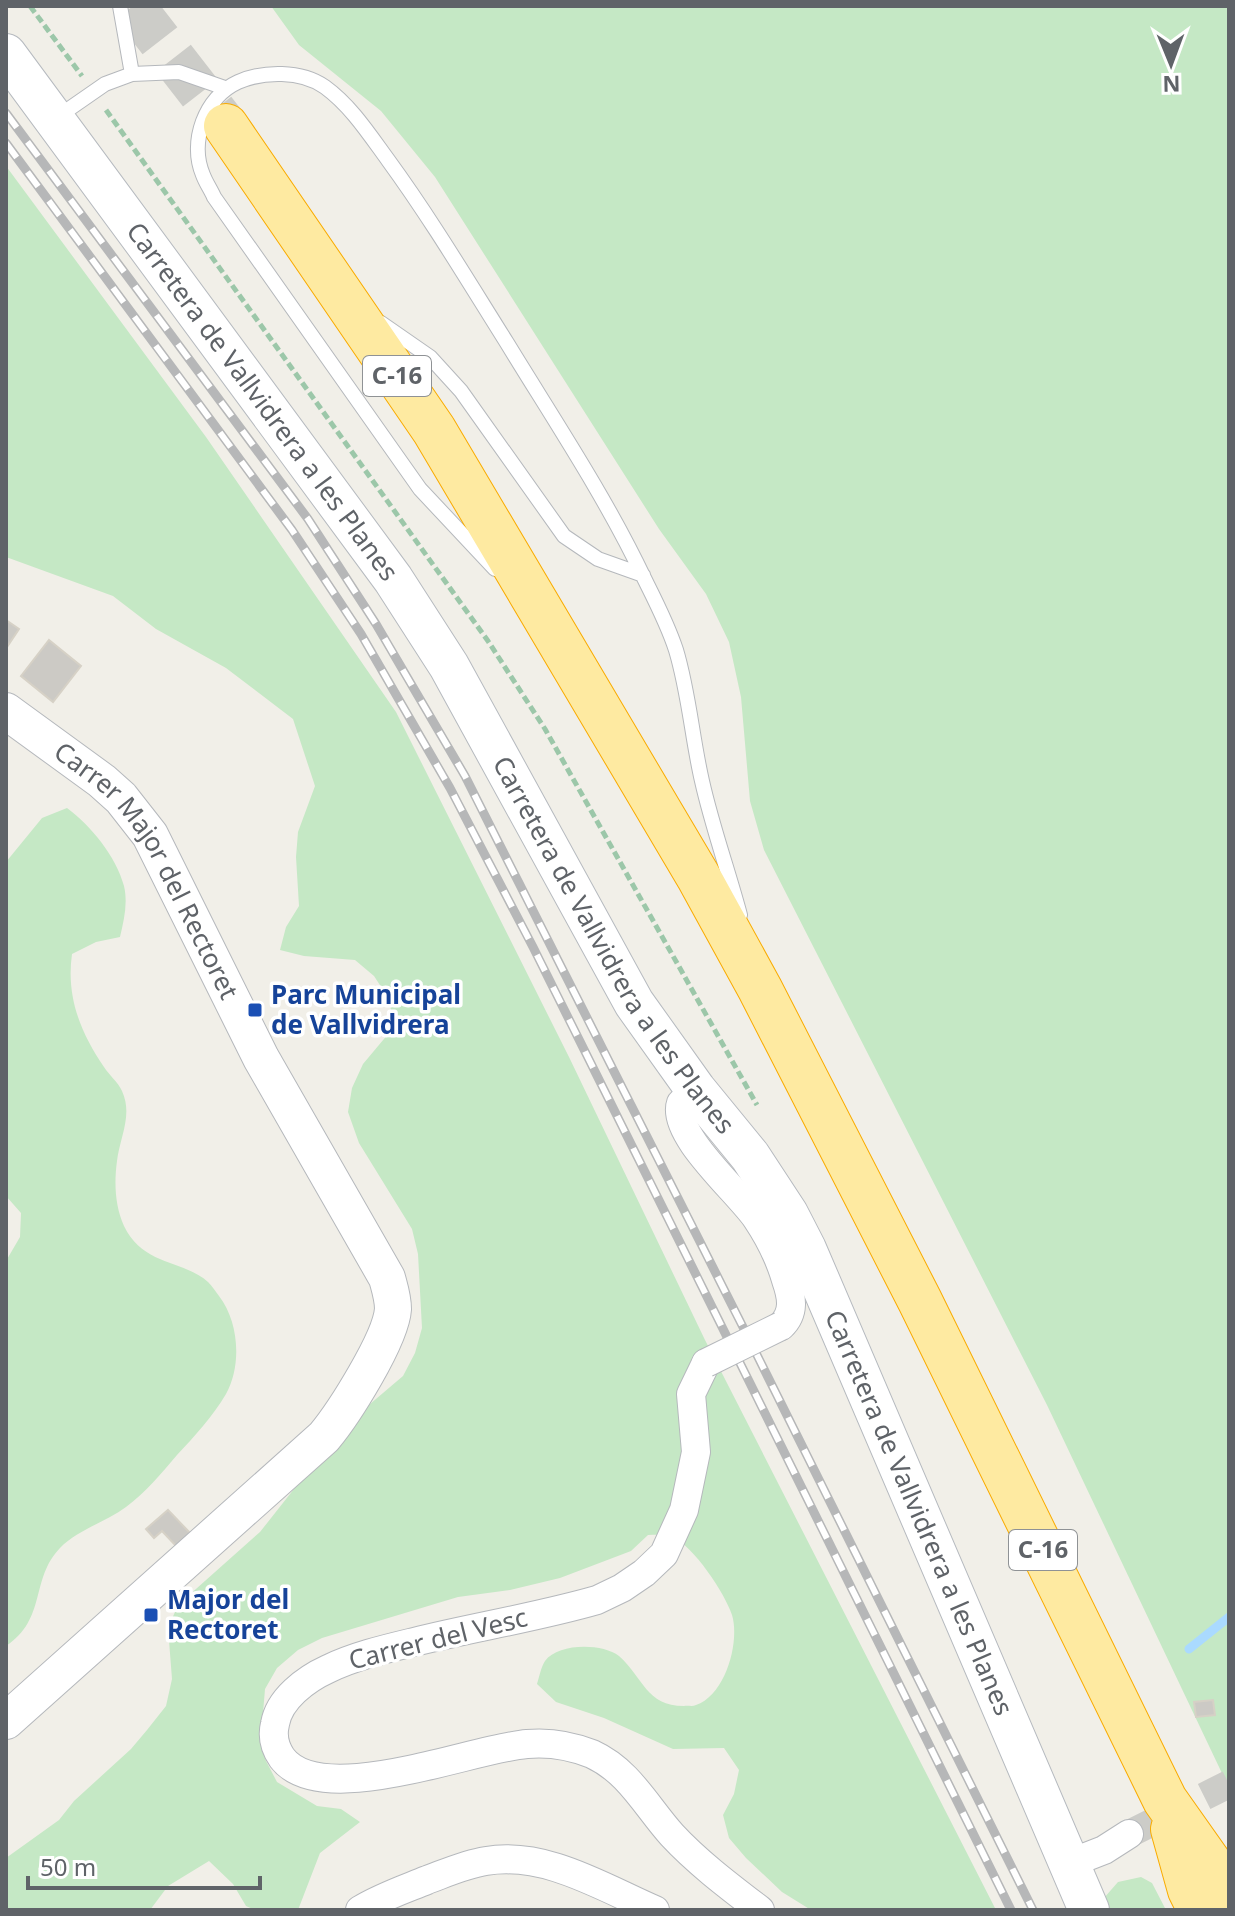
<svg xmlns="http://www.w3.org/2000/svg" width="1235" height="1916" font-family="'Noto Sans',sans-serif">
<rect width="100%" height="100%" fill="#f1efe8"/>
<!-- green -->
<path fill="#c5e8c5" d="M271,6H1229V1788L1047,1405L764,850L750,801L741,697L729,642L706,594L659,529L435,177L381,111L299,45Z
M6,166L206,437L396,712L569,1057L705,1340L996,1910H811L782,1892L746,1858L729,1838L723,1815L734,1794L739,1770L724,1748L673,1749L604,1718L556,1702L537,1684C539,1678 541,1667 545,1661C558,1643 602,1643 619,1656C643,1677 646,1706 684,1706C688,1705 692,1707 696,1705C726,1695 740,1641 732,1615C725,1593 693,1546 673,1537C666,1534 656,1535 648,1535L631,1551L560,1578L510,1590L458,1597L322,1638L298,1650L277,1668L265,1689L263,1713L265,1759L277,1782L317,1806L341,1809L360,1822L320,1853L298,1910H255L246,1906L233,1884L209,1861L168,1886L150,1910H6V1858L59,1820L74,1801L131,1749L147,1730L166,1706L172,1679L168,1628L178,1605L260,1532L343,1427L403,1376L415,1353L422,1328L418,1254L412,1229L359,1143L348,1112L352,1088L363,1064L394,1027L389,999L374,976L355,960L304,956L280,950L286,927L299,906L296,857L298,832L315,786L293,719L226,668L156,629L113,596L6,557Z
M67,808C91,826 116,856 124,886C128,903 124,920 120,937L96,942L72,954C66,996 80,1032 104,1067C109,1075 118,1082 122,1091C133,1115 120,1137 117,1161C114,1183 115,1206 124,1226C143,1266 184,1260 208,1282C212,1286 216,1292 219,1296C239,1322 242,1365 226,1394C213,1416 194,1437 177,1455C161,1474 146,1492 126,1507C106,1522 77,1530 60,1548C30,1579 47,1619 6,1646V1261L20,1237L21,1213L6,1196V862L42,818Z
M1141,1877L1152,1883L1166,1910H1109L1104,1898L1118,1882Z"/>
<g fill="none" stroke-linecap="round" stroke-linejoin="round">
<!-- stream -->
<path stroke="#aadaff" stroke-width="9" d="M1189,1649L1229,1617"/>
</g>
<!-- building -->
<path fill="#cccac5" stroke="#d6d1c6" stroke-width="2" d="M6,620L19,629L7,647H6Z
M49,640L81,666L53,702L21,676Z
M168,1510L191,1534L176,1546L162,1531L154,1538L146,1529Z
M1213,1700L1215,1715L1196,1717L1194,1702Z"/>
<g fill="none" stroke-linecap="round" stroke-linejoin="round">
<!-- minor-tunnel -->
<path stroke="#ccccc8" stroke-width="28" stroke-dasharray="28 14" stroke-linecap="butt" d="M1129,1834L1229,1784"/>
<!-- trunk-tunnel -->
<path stroke="#ccccc8" stroke-width="44" stroke-dasharray="44 22" stroke-linecap="butt" d="M133,6L226,126"/>
<!-- service casing -->
<g stroke="#b5b8bc" stroke-width="16">
<path id="service" d="M120,6L132,74L179,72L225,88
M56,118L105,84L132,74
M381,323L430,357L461,391L564,536L598,559L643,575
M495,569L420,489L214,197C211,190 206,183 203,175C189,142 205,97 238,82C263,71 301,70 325,87C351,106 369,134 388,160C431,219 468,281 507,343C554,420 605,496 644,578C656,602 668,625 676,650C689,693 692,738 702,781C712,826 728,870 740,915"/>
</g>
<!-- minor casing -->
<g stroke="#b5b8bc" stroke-width="30">
<path id="minor" d="M696,1090L681,1103C670,1134 740,1193 757,1219C769,1237 780,1259 786,1280C792,1297 795,1313 781,1326
M706,1363L691,1394L696,1452L684,1510L664,1554L644,1573L622,1588L597,1600C538,1617 475,1627 414,1642C385,1649 355,1656 328,1669C306,1679 279,1699 275,1724C272,1736 275,1748 282,1758C321,1810 473,1748 527,1744C549,1742 572,1746 592,1754C629,1771 646,1806 672,1835C698,1863 730,1887 760,1910
M1068,1864L1104,1850L1129,1834
M360,1910C381,1897 405,1889 427,1880C446,1873 466,1864 486,1861C545,1851 602,1887 655,1910"/>
</g>
<!-- tertiary casing -->
<g stroke="#b5b8bc" stroke-width="38">
<g id="tertiary">
<path id="s1" d="M6,711L102,781L121,798L150,835L261,1058L387,1278C390,1289 393,1298 393,1309C391,1339 344,1413 324,1437L6,1721"/>
</g>
</g>
<!-- secondary casing -->
<g stroke="#b6babf" stroke-width="42">
<g id="secondary">
<path id="s2" d="M6,54L393,579L449,666L634,1003L696,1090L750,1156L788,1214L806,1249L1089,1910"/>
</g>
</g>
<!-- trunk casing -->
<g stroke="#f9ab00" stroke-width="46">
<path id="trunk" d="M226,126L434,430L698,876L760,989L920,1301L1165,1800L1220,1878L1229,1895
M1173,1829L1190,1890L1200,1910"/>
</g>
<!-- path -->
<path stroke="#9cc7a9" stroke-width="5" stroke-dasharray="8 4" stroke-linecap="butt" d="M30,6L82,76
M106,110L488,641L545,729L757,1105"/>
<!-- service -->
<use href="#service" stroke="#fff" stroke-width="14"/>
<!-- minor -->
<use href="#minor" stroke="#fff" stroke-width="28"/>
<!-- tertiary -->
<use href="#tertiary" stroke="#fff" stroke-width="36"/>
<!-- secondary -->
<use href="#secondary" stroke="#fff" stroke-width="40"/>
<!-- trunk -->
<use href="#trunk" stroke="#feeaa1" stroke-width="44"/>
<!-- rail casing -->
<g stroke="#b6b7b8" stroke-width="9">
<path id="rail" d="M6,113L308,519L376,624L465,776L747,1335
M6,143L292,530L361,634L450,788L533,947L730,1343
M756,1353L1033,1910
M739,1361L1011,1910"/>
</g>
<!-- rail -->
<use href="#rail" stroke="#fff" stroke-width="6" stroke-dasharray="18" stroke-linecap="butt"/>
<!-- minor-bridge casing -->
<g stroke="#b5b8bc" stroke-width="30" stroke-linecap="butt">
<path id="minor-bridge" d="M706,1363L781,1326"/>
</g>
<!-- minor-bridge -->
<use href="#minor-bridge" stroke="#fff" stroke-width="28"/>
</g>
<!-- markers -->
<g fill="#1a4fb4" stroke="#fff" stroke-width="3">
<rect x="247" y="1002" width="16" height="16" rx="4"/>
<rect x="143" y="1607" width="16" height="16" rx="4"/>
</g>
<g text-anchor="middle" stroke-width="7" stroke-linejoin="round" paint-order="stroke">
<!-- shield labels -->
<g fill="#fff" stroke="#8f9295" stroke-width="2">
<rect x="363" y="356" width="68" height="40" rx="6"/>
<rect x="1009" y="1530" width="68" height="40" rx="6"/>
</g>
<g font-size="24" font-weight="bold" fill="#5f6368">
<text x="397" y="384">C-16</text>
<text x="1043" y="1558">C-16</text>
</g>
<!-- street labels -->
<g font-size="26" fill="#5f6368" stroke="#fff">
<text dy="9" stroke="none"><textPath href="#s2" startOffset="432">Carretera de Vallvidrera a les Planes</textPath></text>
<text dy="9" stroke="none"><textPath href="#s1" startOffset="218">Carrer Major del Rectoret</textPath></text>
<text dy="9" stroke="none"><textPath href="#s2" startOffset="1080">Carretera de Vallvidrera a les Planes</textPath></text>
<text dy="9" stroke="none"><textPath href="#s2" startOffset="1728">Carretera de Vallvidrera a les Planes</textPath></text>
<text transform="translate(438 1639) rotate(-14)" y="9">Carrer del Vesc</text>
</g>
<!-- transit labels -->
<g font-size="26" font-weight="bold" fill="#164399" stroke="#fff" text-anchor="start">
<text x="271" y="1004">Parc Municipal<tspan x="271" dy="30">de Vallvidrera</tspan></text>
<text x="167" y="1609">Major del<tspan x="167" dy="30">Rectoret</tspan></text>
</g>
</g>
<!-- border -->
<rect width="1235" height="1916" fill="none" stroke="#5f6368" stroke-width="16"/>
<!-- north arrow -->
<g transform="translate(1171 64) rotate(179)" stroke="#ffffff" stroke-width="6" paint-order="stroke">
<path d="M0-6L14 30L0 20L-14 30Z" fill="#5f6368"/>
<text y="-12" font-size="22" font-weight="bold" text-anchor="middle" fill="#5f6368">N</text>
</g>
<!-- scale -->
<path d="M28 1876v12h232v-12" fill="none" stroke="#5f6368" stroke-width="4"/>
<text x="40" y="1876" font-size="24" fill="#5f6368" stroke="#ffffff" stroke-width="6" paint-order="stroke">50 m</text>
</svg>
